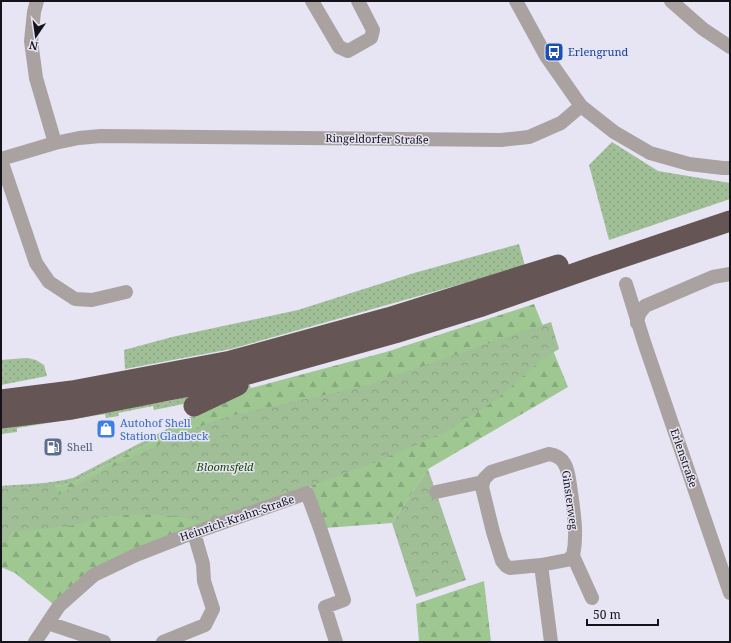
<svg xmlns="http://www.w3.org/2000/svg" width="731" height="643" font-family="'Noto Serif',serif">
<defs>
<pattern id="grass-dots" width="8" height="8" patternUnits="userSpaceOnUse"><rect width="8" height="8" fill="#a0bf96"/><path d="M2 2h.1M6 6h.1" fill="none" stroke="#89a381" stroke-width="1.8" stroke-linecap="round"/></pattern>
<pattern id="forest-firs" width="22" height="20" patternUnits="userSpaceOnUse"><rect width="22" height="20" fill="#9ec792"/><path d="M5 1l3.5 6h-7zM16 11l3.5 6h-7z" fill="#87aa7d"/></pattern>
<pattern id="park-crowns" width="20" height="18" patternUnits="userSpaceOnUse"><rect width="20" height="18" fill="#a0bf96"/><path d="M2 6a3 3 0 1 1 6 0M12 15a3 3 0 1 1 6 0" fill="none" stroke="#89a381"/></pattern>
</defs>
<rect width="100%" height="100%" fill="#e7e4f4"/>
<!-- grass -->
<path fill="url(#grass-dots)" d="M612,142L658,171L730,183V199L609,240L589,165Z
M519,244L525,266L231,349L125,369L124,350L172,337L298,310L414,273Z
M27,358L36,360L44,365L47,376L1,385V360Z
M248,383L251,388L240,392L194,419L76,481L64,485L1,490V486C25,484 49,484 73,478L192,416Z
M203,393L193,402L154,410L153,406L118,413L119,416L106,418L105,414L17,428V432L1,434V426L36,422L169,401Z"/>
<!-- forest -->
<path fill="url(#forest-firs)" d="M534,304L568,387L428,469L392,523L325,528L311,486L119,557L53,604L15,573L1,567V490L64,485L76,481L194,419L240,392L251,388L386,352Z
M484,581L491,642H419L416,604Z"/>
<!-- park -->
<path fill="url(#park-crowns)" d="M551,322L559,349L544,358L497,399L484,408L443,433L414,446L373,463L210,523L179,517L144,514L107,516L70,526L11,532L7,543L1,545V489L55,485L58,495C92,477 125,460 160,444C184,433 208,422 234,415L369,385L480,346Z
M428,469L466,580L416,597L392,523Z"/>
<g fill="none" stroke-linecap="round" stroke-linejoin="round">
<!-- minor -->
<path stroke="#aaa2a1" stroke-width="14" d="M37,1L34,12L31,41L36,78L55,143
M312,1L339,47L348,51L371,38L373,30L358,1
M516,1L546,56L581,106L614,132L650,153L689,164L723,168H730
M671,1L703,29L730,47
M1,159L55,143L79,138L101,136L501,140L529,137L561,123L581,106
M1,160L36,263L49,282L75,299L92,300L126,292
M626,284L644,342L730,593
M637,323L639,314L645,306L713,277L730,274
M436,492L483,482
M573,556L592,598
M541,565L567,560L573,556C578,533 573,508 570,485C569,478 568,469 564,463C561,458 556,455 549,454L491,472L484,479L482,487L493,532L502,561L506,566L510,568L541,565L551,642
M48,623L104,642
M35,642L59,606L94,575L136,555L182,537L307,493L320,528L344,600L325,607L336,642
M163,642L205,625L213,609L204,581L203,564L194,533"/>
<!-- highway -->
<path stroke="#655554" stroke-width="21" d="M1,400L72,391L231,361L388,318L558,265
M194,406L238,385
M1,418L72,409L241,376L395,333L479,307L596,266L730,221"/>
</g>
<!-- icons -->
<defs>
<g id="bus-square" transform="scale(1)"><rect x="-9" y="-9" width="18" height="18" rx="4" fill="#1a4fb4" stroke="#e7e4f4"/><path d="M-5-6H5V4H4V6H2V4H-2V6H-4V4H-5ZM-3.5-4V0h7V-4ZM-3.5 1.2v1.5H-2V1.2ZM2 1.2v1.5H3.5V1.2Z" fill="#fff"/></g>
<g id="shop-square" transform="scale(1)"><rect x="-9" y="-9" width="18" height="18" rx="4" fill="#3f7fe0" stroke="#e7e4f4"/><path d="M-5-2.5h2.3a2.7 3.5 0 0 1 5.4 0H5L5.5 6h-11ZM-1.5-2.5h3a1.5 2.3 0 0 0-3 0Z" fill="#fff"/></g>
<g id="fuel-square" transform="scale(1)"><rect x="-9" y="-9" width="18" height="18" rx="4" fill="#5c6f8a" stroke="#e7e4f4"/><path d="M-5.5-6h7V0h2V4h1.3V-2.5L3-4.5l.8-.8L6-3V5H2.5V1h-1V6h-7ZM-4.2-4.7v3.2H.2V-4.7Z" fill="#fff"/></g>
</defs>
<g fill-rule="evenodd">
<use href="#bus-square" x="554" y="52"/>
<use href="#shop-square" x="106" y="429"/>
<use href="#fuel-square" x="53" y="447"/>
</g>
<g text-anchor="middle" stroke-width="3" stroke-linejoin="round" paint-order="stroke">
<!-- transit labels -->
<g font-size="11" fill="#164399" stroke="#e7e4f4" text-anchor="start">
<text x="568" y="56">Erlengrund</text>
</g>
<!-- street labels -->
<g font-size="11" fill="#141319" stroke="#e7e4f4">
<text transform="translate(377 139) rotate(1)" y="4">Ringeldorfer Straße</text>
<text transform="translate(684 458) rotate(71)" y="4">Erlenstraße</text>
<text transform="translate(570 500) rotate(82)" y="4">Ginsterweg</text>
<text transform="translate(237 518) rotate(-19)" y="4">Heinrich-Krahn-Straße</text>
</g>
<!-- shop labels -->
<g font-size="11" fill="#366cbe" stroke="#e7e4f4" text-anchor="start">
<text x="120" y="427">Autohof Shell<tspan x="120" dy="13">Station Gladbeck</tspan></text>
</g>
<!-- service labels -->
<g font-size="11" fill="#4e5e75" stroke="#e7e4f4" text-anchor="start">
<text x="67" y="451">Shell</text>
</g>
<!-- park labels -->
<g font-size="11" font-style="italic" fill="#174a00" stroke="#e7e4f4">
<text x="225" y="471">Bloomsfeld</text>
</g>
</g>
<!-- border -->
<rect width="731" height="643" fill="none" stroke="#141319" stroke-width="4"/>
<!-- north arrow -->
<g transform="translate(36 36) rotate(193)" stroke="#e7e4f4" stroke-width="3" paint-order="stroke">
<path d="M0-3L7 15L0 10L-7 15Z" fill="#141319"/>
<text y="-6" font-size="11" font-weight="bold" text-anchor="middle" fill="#141319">N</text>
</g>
<!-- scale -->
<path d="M587 619v6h71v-6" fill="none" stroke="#141319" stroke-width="2"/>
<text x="593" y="619" font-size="12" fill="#141319" stroke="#e7e4f4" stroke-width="3" paint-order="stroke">50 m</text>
</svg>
